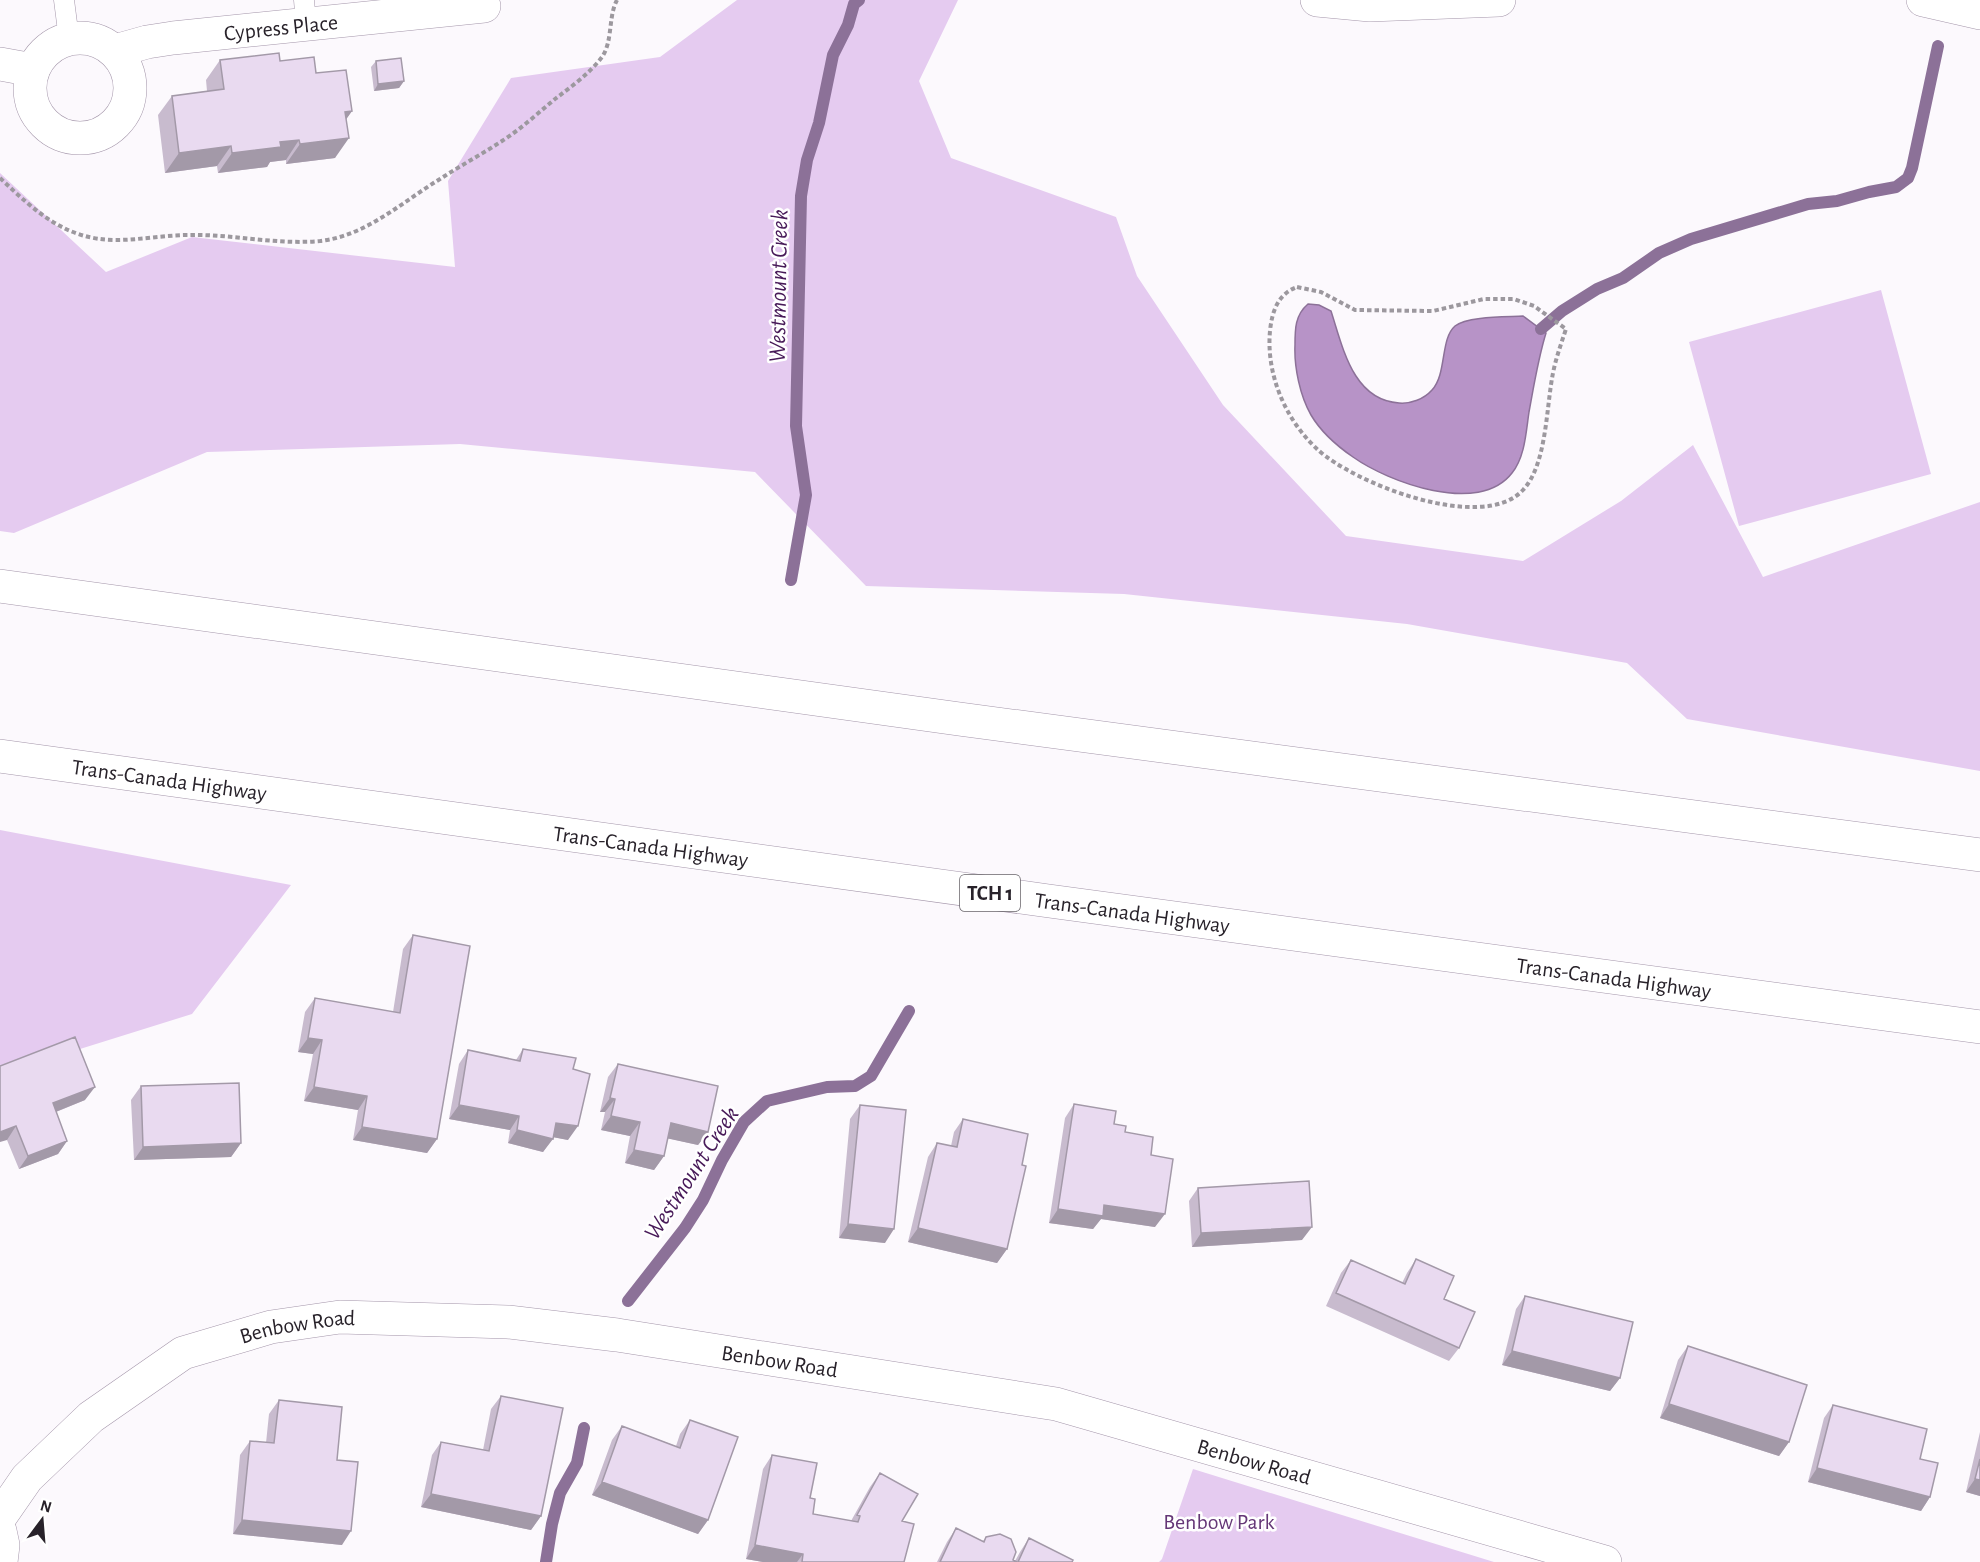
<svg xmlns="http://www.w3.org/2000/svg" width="1980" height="1562" font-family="'Alegreya Sans',sans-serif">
<rect width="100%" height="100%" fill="#fcf9fd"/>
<!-- green -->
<path fill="#e5cbf0" d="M737,0H958L919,81L951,158L1116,217L1137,276L1223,405L1346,536L1523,561L1621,501L1693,445L1763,577L1980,502V771L1687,719L1627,663L1407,624L1124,594L866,586L755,472L460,444L207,452L14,533L0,531V173L106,272L192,237L455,267L448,181L511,78L660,57Z
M1881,290L1931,474L1739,526L1689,342Z
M0,830L291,885L192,1014L0,1074Z
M1193,1469L1494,1562H1159L1162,1559Z"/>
<!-- water -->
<path fill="#b793c7" stroke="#8c7198" stroke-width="1.5" d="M1308,304L1319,305L1331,311C1343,348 1353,400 1399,403C1411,404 1424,399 1432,390C1447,374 1440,339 1455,326C1467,316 1507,317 1523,316L1546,333C1538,359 1534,385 1529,412C1526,432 1525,457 1512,473C1479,516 1388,482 1353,457C1337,446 1321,432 1311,415C1300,396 1294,367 1295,345C1295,329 1295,315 1308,304Z"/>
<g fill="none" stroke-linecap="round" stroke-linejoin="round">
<!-- stream -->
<path stroke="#8c7198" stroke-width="12" d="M1541,329L1562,311L1597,289L1623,278L1659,253L1691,239L1808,204L1837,201L1869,192L1896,187L1908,178L1912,168L1938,46
M791,580L806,495L796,426L801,196L807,160L819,123L833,55L848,25L854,4L859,0
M628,1301L685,1228L703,1200L722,1160L744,1122L767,1101L827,1087L855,1086L871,1076L909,1011
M546,1562L552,1524L560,1493L577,1463L584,1428"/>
<!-- service casing -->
<g stroke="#a496aa" stroke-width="21">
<path id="service" d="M64,0L69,39
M304,0L306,24"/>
</g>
<!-- minor casing -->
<g stroke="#a496aa" stroke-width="34">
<g id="minor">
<path d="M1317,0L1370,5L1499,0"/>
<path d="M1923,0L1980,13"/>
<circle cx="80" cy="88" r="50"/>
<path id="s1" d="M115,51L147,42L173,38L484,6"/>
<path d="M0,64L33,70"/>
<path id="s2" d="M0,1517L27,1478L91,1417L183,1353L271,1327L340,1317L508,1322L617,1335L1056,1404L1605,1562"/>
</g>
</g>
<!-- tertiary casing -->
<g stroke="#a496aa" stroke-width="34">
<path id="tertiary" d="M0,1531L3,1545L1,1562"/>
</g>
<!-- motorway casing -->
<g stroke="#a496aa" stroke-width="34">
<g id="motorway">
<path d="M0,586C660,677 1319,771 1980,855"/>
<path id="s3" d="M0,756L1049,901L1980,1027"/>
</g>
</g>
<!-- path -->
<path stroke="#9c989e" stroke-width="4" stroke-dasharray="4.5 3" stroke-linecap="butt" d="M0,178C35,211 65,240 116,240C140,240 164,235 189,235C232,234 276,245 320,241C366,236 402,202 440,179C460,166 482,154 502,141C521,129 538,113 555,99C571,87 590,73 602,57C613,41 608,17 617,0
M1297,287L1321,292L1355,310L1433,311L1484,299H1514L1534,306L1566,329C1561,344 1556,358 1553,373C1546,408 1547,464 1523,490C1482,534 1353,483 1317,449C1285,419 1266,374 1270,331C1272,311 1278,294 1297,287Z"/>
<!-- service -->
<use href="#service" stroke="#fff" stroke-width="20"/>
<!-- minor -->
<use href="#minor" stroke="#fff" stroke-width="33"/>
<!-- tertiary -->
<use href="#tertiary" stroke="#fff" stroke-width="33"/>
<!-- motorway -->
<use href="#motorway" stroke="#fff" stroke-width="33"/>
</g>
<!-- wall -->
<path fill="#c8bbce" d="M220,60L280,61L316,73L352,111L346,119L335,158L286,164V160L270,162L267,167L218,173L217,166L165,173L158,115L172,96L207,91L206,80Z
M376,61L404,81L399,88L374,91L371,67Z
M413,935L437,1139L427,1153L353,1140L358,1110L304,1101L313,1054L298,1052L305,1012L315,998L393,1012L403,949Z
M523,1049L573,1069L568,1140L553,1137L543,1152L508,1143L510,1130L449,1119L459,1064L468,1050L516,1060Z
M618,1064L708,1132L698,1145L667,1138L664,1156L654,1170L625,1163L630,1136L601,1130L605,1112H600L608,1077Z
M0,1066L85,1100L56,1112L67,1141L58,1154L19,1169L7,1140Z
M141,1086L241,1143L231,1157L134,1160L131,1100Z
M1074,1104L1125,1132L1151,1155L1155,1227L1101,1219L1093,1229L1049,1223L1065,1118Z
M860,1105L885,1243L839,1238L850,1119Z
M963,1119L1022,1165L1007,1249L997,1263L908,1242L928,1157L937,1143L951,1146L954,1132Z
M1198,1188L1302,1240L1192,1247L1189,1201Z
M1416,1259L1444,1299L1459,1348L1449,1361L1326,1306L1341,1273L1351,1260L1402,1283L1407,1273Z
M1525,1296L1620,1378L1610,1391L1502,1365L1516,1309Z
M1688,1346L1789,1442L1779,1456L1660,1418L1678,1360Z
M501,1396L541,1516L531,1530L421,1507L432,1455L441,1442L483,1450L491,1409Z
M279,1400L337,1460L342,1545L233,1534L240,1455L250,1441L266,1443L269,1414Z
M1833,1405L1920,1459L1930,1497L1921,1511L1808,1482L1824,1418Z
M690,1420L708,1520L698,1534L592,1495L612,1440L622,1426L676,1446L680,1434Z
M1980,1432V1496L1966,1492Z
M772,1455L810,1498L813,1514L851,1521L870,1487L880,1473L902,1521L904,1562H763L746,1559L763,1469Z
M956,1528L983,1541L986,1537L1013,1560L1015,1561L1020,1552L1029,1538L1072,1562H937L947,1542Z"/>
<!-- shaded-wall -->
<path fill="#a399a8" d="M404,81L399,88L374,91L378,84Z
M352,111L338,131L345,112Z
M349,138L335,158L286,164L300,144Z
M299,140L286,160L270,162L267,167L218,173L232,153L280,142Z
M231,146L217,166L165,173L179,153Z
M308,1038L322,1040L313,1054L298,1052Z
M95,1087L85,1100L43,1117L53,1103Z
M314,1087L367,1096L358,1110L304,1101Z
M610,1098L615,1099L605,1112H600Z
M459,1105L519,1116L510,1130L449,1119Z
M611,1116L640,1122L630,1136L601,1130Z
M556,1123L578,1126L568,1140L547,1136Z
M671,1123L708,1132L698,1145L661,1137Z
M16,1126L7,1140L0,1142V1132Z
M362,1127L437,1139L427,1153L353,1140Z
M517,1130L553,1139L543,1152L508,1143Z
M67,1141L58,1154L19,1169L28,1156Z
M241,1143L231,1157L134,1160L143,1147Z
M634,1150L664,1156L654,1170L625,1163Z
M1104,1205L1165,1214L1155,1227L1101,1219L1093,1229L1049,1223L1058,1209Z
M848,1224L894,1229L885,1243L839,1238Z
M1312,1227L1302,1240L1192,1247L1201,1233Z
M918,1228L1007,1249L997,1263L908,1242Z
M1512,1351L1620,1378L1610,1391L1502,1365Z
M1669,1404L1789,1442L1779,1456L1660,1418Z
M1817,1468L1930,1497L1921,1511L1808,1482Z
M1975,1479L1980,1480V1496L1966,1492Z
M602,1482L708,1520L698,1534L592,1495Z
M431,1494L541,1516L531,1530L421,1507Z
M242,1520L351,1531L342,1545L233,1534Z
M755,1545L803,1554L797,1562H763L746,1559Z"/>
<!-- building -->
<path fill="#e9daf0" stroke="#a399a8" stroke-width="1.5" d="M279,53L280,61L314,57L316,73L346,70L352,111L345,112L349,138L300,144L299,140L280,142L281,147L232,153L231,146L179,153L172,96L224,89L220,60Z
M401,58L404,81L378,84L376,61Z
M413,935L470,946L437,1139L362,1127L367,1096L314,1087L322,1040L308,1038L315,998L400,1013Z
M75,1037L95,1087L53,1103L67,1141L28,1156L16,1126L0,1132V1066Z
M523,1049L576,1058L573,1069L590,1074L578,1126L556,1123L553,1139L517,1130L519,1116L459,1105L468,1050L520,1061Z
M618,1064L718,1086L708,1132L671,1123L664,1156L634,1150L640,1122L611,1116L615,1099L610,1098Z
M239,1083L241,1143L143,1147L141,1086Z
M1074,1104L1116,1111L1114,1124L1126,1126L1125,1132L1153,1137L1151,1155L1173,1159L1165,1214L1104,1205L1103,1216L1058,1209Z
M860,1105L906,1110L894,1229L848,1224Z
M963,1119L1028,1134L1022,1165L1026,1166L1007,1249L918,1228L937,1143L957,1147Z
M1309,1181L1312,1227L1201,1233L1198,1188Z
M1416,1259L1454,1276L1444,1299L1475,1312L1459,1348L1336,1293L1351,1260L1405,1284Z
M1525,1296L1633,1322L1620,1378L1512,1351Z
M1688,1346L1807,1385L1789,1442L1669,1404Z
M501,1396L563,1408L541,1516L431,1494L441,1442L489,1451Z
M279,1400L342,1407L337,1460L358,1462L351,1531L242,1520L250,1441L274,1443Z
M1833,1405L1927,1429L1920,1459L1938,1463L1930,1497L1817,1468Z
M690,1420L738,1437L708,1520L602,1482L622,1426L680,1448Z
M772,1455L817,1463L810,1498L815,1499L813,1514L858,1522L860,1516L857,1515L880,1473L918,1494L902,1521L914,1524L904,1562H802L803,1554L755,1545Z
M1980,1459V1480L1975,1479Z
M956,1528L984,1542L986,1537L1000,1534L1011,1539L1016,1552L1013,1560L1017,1562H940Z
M1029,1538L1073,1560L1072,1562H1018Z"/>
<g text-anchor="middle" stroke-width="5" stroke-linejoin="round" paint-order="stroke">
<!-- shield labels -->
<rect fill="#fff" stroke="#68646a" stroke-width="1.5" x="960" y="875" width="60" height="36" rx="4.5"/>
<g font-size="21" font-weight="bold" fill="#28222a">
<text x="990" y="900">TCH 1</text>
</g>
<!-- street labels -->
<g font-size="22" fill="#28222a" stroke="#fff">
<text dy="8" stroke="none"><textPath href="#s1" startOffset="168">Cypress Place</textPath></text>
<text dy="8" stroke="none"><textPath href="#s3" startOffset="171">Trans-Canada Highway</textPath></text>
<text dy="8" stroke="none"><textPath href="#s3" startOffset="657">Trans-Canada Highway</textPath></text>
<text dy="8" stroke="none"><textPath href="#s3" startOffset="1143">Trans-Canada Highway</textPath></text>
<text dy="8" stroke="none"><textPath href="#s3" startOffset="1629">Trans-Canada Highway</textPath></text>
<text dy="8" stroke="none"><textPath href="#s2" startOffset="366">Benbow Road</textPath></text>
<text dy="8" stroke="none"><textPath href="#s2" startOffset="852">Benbow Road</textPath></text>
<text dy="8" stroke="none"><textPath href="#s2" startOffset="1338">Benbow Road</textPath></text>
</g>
<!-- park labels -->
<g font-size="22" fill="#653777" stroke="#fff">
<text x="1219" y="1529">Benbow Park</text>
</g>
<!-- water labels -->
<g font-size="24" font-style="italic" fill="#471958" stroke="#fff">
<text transform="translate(778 286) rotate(-89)" y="8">Westmount Creek</text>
<text transform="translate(691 1173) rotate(-57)" y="8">Westmount Creek</text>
</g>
</g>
<!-- north arrow -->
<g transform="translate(42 1520) rotate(16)" stroke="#ffffff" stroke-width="4.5" paint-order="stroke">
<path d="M0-4.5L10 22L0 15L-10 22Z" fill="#28222a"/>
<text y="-9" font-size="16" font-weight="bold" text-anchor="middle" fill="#28222a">N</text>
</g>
</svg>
